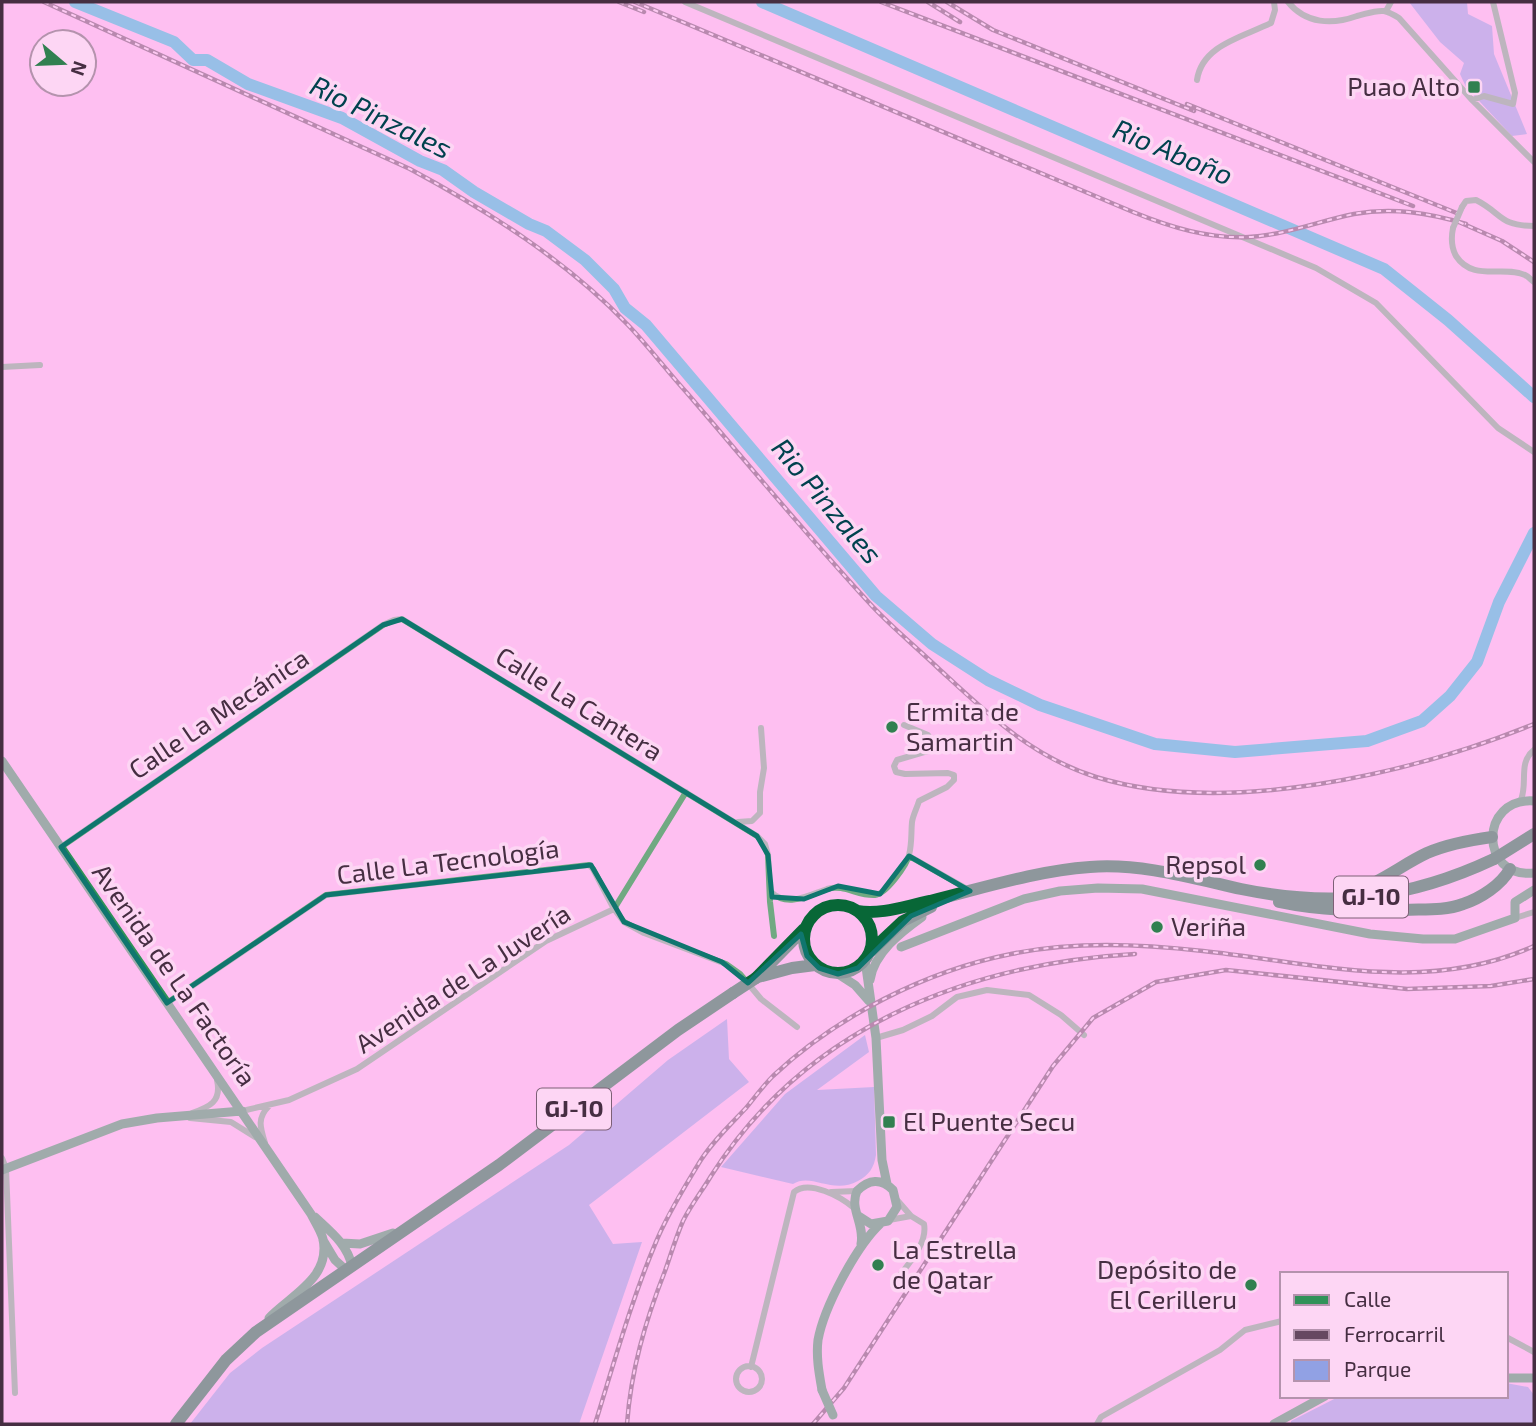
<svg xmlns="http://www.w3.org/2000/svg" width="1536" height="1426" font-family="'Exo 2',sans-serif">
<rect width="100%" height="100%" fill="#febff1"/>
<!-- green -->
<path fill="#91a1e4" d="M1409,2H1467L1468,14L1492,26L1494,54L1527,134L1512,136L1466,87L1460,74L1464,63L1440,42Z
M727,1019L729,1059L749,1082L589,1205L613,1244L642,1242L579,1424H190L230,1373L262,1348L569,1145L668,1060Z
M865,1035L869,1052L817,1090L874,1087L876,1155C874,1168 869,1175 858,1181C832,1195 811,1172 793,1184L721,1167L785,1094Z
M1506,1383L1528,1387L1534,1395V1424H1291V1421L1340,1396H1506Z"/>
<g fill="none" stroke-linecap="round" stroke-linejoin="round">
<!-- river -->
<path stroke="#1dbfdb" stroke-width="12" d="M75,2L174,42L193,60H207L248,84L342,118L420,161L443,170L474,192L529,224L546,231L585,260L614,289L625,308L646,325L876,596L932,644L988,680L1040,705L1155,744L1235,752L1367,741L1422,721L1450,696L1477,662L1499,602L1534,533
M762,2L1384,269L1448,320L1534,397"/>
<!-- street -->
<path stroke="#70a982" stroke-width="6" d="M685,2L1316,268L1376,303L1498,428L1534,452
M1288,2C1306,24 1332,25 1357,16C1366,14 1375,10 1384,11C1389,12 1394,15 1399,18L1472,100L1534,162
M1386,11L1391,2
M1197,80C1202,45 1243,37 1271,23L1275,10L1274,2
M1472,100L1484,96L1513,104L1515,93L1493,2
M1462,207L1466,201L1476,200C1502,213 1499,226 1534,226
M1453,228C1451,238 1451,247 1456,256C1473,282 1503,265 1525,275C1529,277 1531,280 1534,282
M2,367L40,365
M1520,802C1529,785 1517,763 1534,750
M738,822L752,821L760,813V792L764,768L761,728
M61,847L383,625L394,620L402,619L757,836L765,844L768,855L770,902L774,936
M909,856L969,890
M771,892C788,908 809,895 827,889C845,884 857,896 875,895C886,894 907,865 909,855C912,844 911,833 912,822C913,815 917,808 919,801L947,787L954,780V775L948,773L905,774L896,772L894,766L897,760L931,750L934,745L928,735L904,725
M1515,918L1534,912
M167,1003L326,895L589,865L593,869L614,909L624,922L644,933L726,964L740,974L761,999L797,1027
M876,1038L903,1030L932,1016L957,997L987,990L1029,995L1061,1015L1084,1035
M242,1111L289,1100L357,1069L546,941L614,909L686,792
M192,1113C209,1107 222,1102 217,1080
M190,1118L231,1122L255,1137
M265,1143C260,1127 257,1118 269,1106
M2,1158L6,1168L15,1393
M831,1192L857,1191
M889,1220L911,1216
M895,1282C906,1266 928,1245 924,1224L911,1216L898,1201
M1506,1337L1534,1352
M736 1379a13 13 0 1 1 26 0a13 13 0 1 1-26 0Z
M751,1367L794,1192C809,1179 841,1197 854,1208
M1097,1424L1101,1417L1220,1350L1245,1330L1282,1321"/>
<!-- secondary -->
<path stroke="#309258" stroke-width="9" d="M2,761L311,1214C315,1222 321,1231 323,1239C331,1278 291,1295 269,1318
M1534,801C1479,797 1479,879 1534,873
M901,947L1024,899L1060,891L1098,888L1142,889L1370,934L1423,939H1455L1515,918V902L1534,890
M865,960L876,1038L882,1160L887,1184
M838,974L855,985L869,1001
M870,980C874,953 901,932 922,917
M2,1170L122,1124L157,1118L242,1111
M857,1215L871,1224L888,1221L897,1207L893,1190C881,1178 869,1179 857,1191C849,1209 865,1224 861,1244
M315,1217C331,1232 347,1244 352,1266
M323,1240L335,1260L346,1270
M342,1243L360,1244L393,1233
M1506,1378H1534
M822,1390C819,1373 816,1357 818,1340C824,1307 856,1247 880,1224
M1274,1424L1325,1396"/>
<!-- highway -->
<path stroke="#086737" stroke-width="12" d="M1343,893C1375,888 1399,866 1427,853C1448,844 1470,840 1492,837
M1279,902C1321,911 1361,911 1404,910C1423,909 1444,911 1463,904C1481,898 1501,885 1510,869
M804 939a34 34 0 1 1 68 0a34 34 0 1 1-68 0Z
M857,911C882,915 905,906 930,901C983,888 1035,871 1090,867C1141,863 1192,878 1241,889C1333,908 1409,899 1494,859
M871,951L903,921L931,907
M758,977L792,968L815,965
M756,978L804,929
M176,1424L226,1360L256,1332L499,1165L678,1030L733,993"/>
<!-- rail casing -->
<g stroke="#664861" stroke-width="4.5">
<path id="rail" d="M44,2L410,169C488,211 567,261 628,325C649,347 667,371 687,393C749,465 809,538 873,607C893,628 917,648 938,668C987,713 1030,756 1096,777C1225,817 1412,774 1534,724
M619,2L644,12
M635,2L1133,212C1170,227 1208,239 1249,237C1285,235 1319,221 1354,214C1393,207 1429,213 1466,224
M881,2L1413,206
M928,2L960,22
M947,2L993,30L1194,111
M1187,104L1459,214
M1459,222L1502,241L1534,262
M595,1424C614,1363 631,1301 656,1242C667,1215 684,1188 699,1163C711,1143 730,1125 746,1108C755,1097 763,1086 773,1076C837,1016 926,971 1011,954C1074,941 1140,944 1203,951C1315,963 1426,995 1534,946
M627,1424C631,1370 645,1322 665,1271C671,1254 676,1237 683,1221C691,1205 702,1191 711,1176C805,1028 965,964 1135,954
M813,1424L844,1388L1053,1066L1093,1018L1156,982L1226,970L1407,989L1491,986L1534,979"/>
</g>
<!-- rail -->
<use href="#rail" stroke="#fdd6f4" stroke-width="2" stroke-dasharray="5" stroke-linecap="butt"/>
<!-- street-bridge -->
<path stroke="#70a982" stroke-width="6" d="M1453,228L1462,207"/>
<!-- secondary-bridge -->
<path stroke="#309258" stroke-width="9" d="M822,1390L833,1415"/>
<!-- highway-bridge -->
<path stroke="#086737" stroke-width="12" d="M1494,859L1534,834
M733,993L756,978"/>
</g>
<!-- marked area -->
<path d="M0 0H1536V1426H0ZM402,619L757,836L768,855L772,897L804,899L838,886L880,894L909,856L970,891L911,916L858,968L838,974L819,968L807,956L801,934L748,983L722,962L624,922L591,865L326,895L167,1003L61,847L383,625Z" fill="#febff1" fill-opacity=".55" fill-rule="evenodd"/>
<path fill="none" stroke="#0f766e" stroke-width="5" stroke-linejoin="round" d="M402,619L757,836L768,855L772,897L804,899L838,886L880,894L909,856L970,891L911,916L858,968L838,974L819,968L807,956L801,934L748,983L722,962L624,922L591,865L326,895L167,1003L61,847L383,625Z"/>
<!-- markers -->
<g fill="#318050" stroke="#fdd6f4" stroke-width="2.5">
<rect x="1467" y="80" width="14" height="14" rx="3.5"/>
<circle cx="892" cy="727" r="7"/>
<circle cx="1260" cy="865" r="7"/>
<circle cx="1157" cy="927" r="7"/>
<rect x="882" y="1115" width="14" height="14" rx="3.5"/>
<circle cx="878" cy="1265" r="7"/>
<circle cx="1251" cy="1285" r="7"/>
</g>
<g text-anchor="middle" stroke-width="7" stroke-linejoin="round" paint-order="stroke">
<!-- shield labels -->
<g fill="#fdd6f4" stroke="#7d6077" stroke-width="2">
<rect x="1334" y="876.5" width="74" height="41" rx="5"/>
<rect x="537" y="1088.5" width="74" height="41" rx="5"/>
</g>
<g font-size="24" font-weight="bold" fill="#462e42">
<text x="1371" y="905">GJ-10</text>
<text x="574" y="1117">GJ-10</text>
</g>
<!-- poi labels -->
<g font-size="26" fill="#462e42" stroke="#fdd6f4" text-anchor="start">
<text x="1460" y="96" text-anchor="end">Puao Alto</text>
<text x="906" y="721">Ermita de<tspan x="906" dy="30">Samartin</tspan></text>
<text x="1246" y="874" text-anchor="end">Repsol</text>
<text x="1171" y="936">Veriña</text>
<text x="903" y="1131">El Puente Secu</text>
<text x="892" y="1259">La Estrella<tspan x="892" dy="30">de Qatar</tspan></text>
<text x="1237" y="1279" text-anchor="end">Depósito de<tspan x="1237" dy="30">El Cerilleru</tspan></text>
</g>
<!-- street labels -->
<g font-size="26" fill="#462e42" stroke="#fdd6f4">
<text transform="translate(579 704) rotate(32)" y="9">Calle La Cantera</text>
<text transform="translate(219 714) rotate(-34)" y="9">Calle La Mecánica</text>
<text transform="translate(448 862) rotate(-7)" y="9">Calle La Tecnología</text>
<text transform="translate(174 975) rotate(55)" y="9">Avenida de La Factoría</text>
<text transform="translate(463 979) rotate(-33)" y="9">Avenida de La Juvería</text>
</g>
<!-- water labels -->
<g font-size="28" font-style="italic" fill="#00424e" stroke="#fdd6f4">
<text transform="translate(381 117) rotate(26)" y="10">Rio Pinzales</text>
<text transform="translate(1173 152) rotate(23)" y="10">Rio Aboño</text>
<text transform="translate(827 501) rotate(50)" y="10">Rio Pinzales</text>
</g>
</g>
<!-- border -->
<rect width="1536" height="1426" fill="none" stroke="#462e42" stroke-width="7"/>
<!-- legend -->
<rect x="1280" y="1272" width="228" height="126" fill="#fdd6f4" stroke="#b493ad" stroke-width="2"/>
<rect x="1294" y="1295" width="35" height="10" fill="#309258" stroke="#b493ad" stroke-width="2"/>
<text x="1344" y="1307" font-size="21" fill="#462e42">Calle</text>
<rect x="1294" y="1330" width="35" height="10" fill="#664861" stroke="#b493ad" stroke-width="2"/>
<text x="1344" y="1342" font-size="21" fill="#462e42">Ferrocarril</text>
<rect x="1294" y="1360" width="35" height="21" fill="#91a1e4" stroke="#b493ad" stroke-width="2"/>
<text x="1344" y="1377" font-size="21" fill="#462e42">Parque</text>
<!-- north arrow -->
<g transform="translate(63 63) rotate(109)"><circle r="33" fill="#fdd6f4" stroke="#b493ad" stroke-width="2"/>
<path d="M0-5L12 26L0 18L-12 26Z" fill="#318050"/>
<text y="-10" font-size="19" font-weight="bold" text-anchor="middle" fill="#462e42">N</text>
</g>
</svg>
